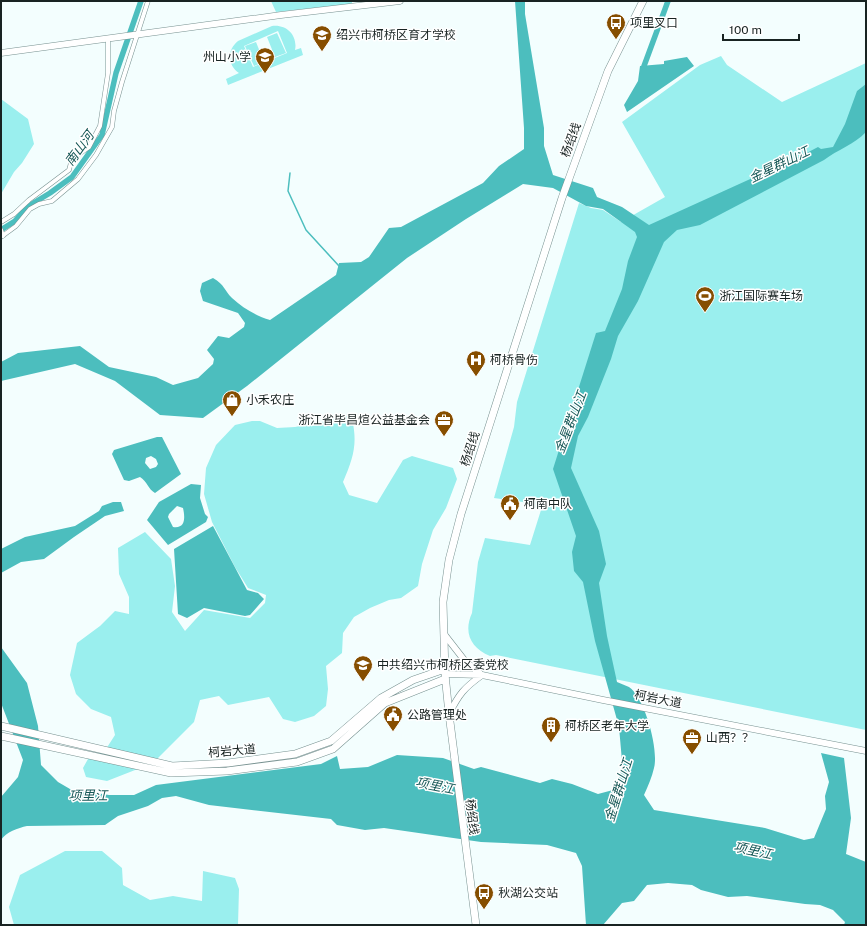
<svg xmlns="http://www.w3.org/2000/svg" width="867" height="926" font-family="'Public Sans','Noto Sans SC',sans-serif">
<rect width="100%" height="100%" fill="#f3fefe"/>
<!-- green -->
<path fill="#9aefee" fill-rule="evenodd" d="M271,1H352V4L276,12Z
M272,26C287,24 298,36 295,50L301,48L303,55L228,85L226,79L239,73C228,65 226,51 238,41ZM278,31L287,53L253,67L244,46Z
M277,33L286,53L275,57L267,37Z
M256,42L264,62L254,66L245,46Z
M721,56L727,65L782,102L866,63V730L496,655L490,656C471,648 463,633 472,613L478,562L485,538L530,545L541,510L523,502L494,498L514,427L517,402L579,203L591,208L603,210L621,222L665,197L622,122L700,65Z
M1,99L28,119L34,144L22,163L14,172L1,194Z
M341,414L352,419C358,444 353,459 343,482L349,495L377,503L403,460L412,456L453,468L457,479L446,508L433,530L422,564L418,586L401,598L389,600L370,608L354,617L343,633L342,653L326,666L328,689L326,706L314,716L295,722L283,719L269,697L228,705L219,696L200,700L194,722L153,763L107,781L86,777L83,768L88,759L106,749L115,735L111,717L91,709L76,694L70,675L77,643L100,626L115,611L129,614V597L119,574L118,548L145,532L171,559L175,586L172,612L185,631L204,610L250,618L265,603L266,595L248,588L235,567L212,522L204,494L206,468L216,445L235,425L252,421H260L277,428L295,427L322,422Z
M65,851H102L122,868L123,885L150,900L173,896L202,901L203,871L235,878L239,889L238,925H14L9,907L20,875Z"/>
<!-- water -->
<path fill="#4cbebe" fill-rule="evenodd" d="M515,1H525V14L544,128V146L553,175L593,188L597,197L622,207L649,225L799,157L818,147L821,149L833,147L845,124L857,91L866,84V132C855,144 837,150 824,160L700,225L677,230L664,242L638,301L618,336L611,359L588,417L578,436L571,468L599,531L606,564L599,583L607,636L617,682C621,684 625,685 629,687C645,698 659,750 654,768C652,777 648,786 644,795L654,810L765,828L804,840L814,838L826,809L825,796L829,782L821,753L844,758L851,818L846,854L866,862V925H844L845,922L833,910L820,905L805,904L747,896L728,897L701,890L692,885L668,883L647,885L634,901L622,903L603,925H586L582,866L576,853L547,845L481,842L384,828L365,830L337,825L331,819L209,805L176,796L162,798L148,806L118,816L105,825L27,826C18,828 6,832 1,840V797L18,777L23,760L1,703V647L27,683L38,726L41,765L58,782L70,789L109,795H134L156,785L321,764L337,756L340,769L368,767L397,755L443,758L474,769L481,767L540,783L552,779L572,784L598,794L613,790L620,776L622,761L619,727L595,641L583,582L574,571L572,552L576,536L553,469L596,333L605,331L622,289L628,261L637,237L635,232L603,209L586,206L553,188L523,184L466,219L407,258L247,386L203,418L160,415L115,381L75,364L1,381V362L18,353L80,346L109,367L156,377L173,385L198,378L213,364L214,359L207,350L218,336L229,338L244,327L245,323L238,313L203,301L200,291L202,283L213,278C225,285 224,290 232,298C243,308 256,316 270,320L336,275L339,263L361,262L369,257L389,228L401,227L483,183L499,166L524,149V128Z
M687,57L694,66L627,112L624,105L638,81L640,66L664,64V61Z
M157,437H162L181,474L155,493C148,489 147,481 140,477L129,481L124,480L112,454L114,450ZM151,456L156,459L158,464L156,467L150,469L145,463L146,458Z
M191,484L201,485L200,498L205,514L208,517L206,522L168,545L147,520L159,502ZM177,506L183,508C185,517 186,529 173,527L168,517L169,514Z
M113,502H121L124,511L105,516L74,537L44,559L21,562L1,573V549L25,537L75,526L99,511L102,506Z
M213,526L247,590L258,593L264,599L250,615L245,616L204,608L187,618L178,614L174,549Z"/>
<g fill="none" stroke-linecap="round" stroke-linejoin="round">
<!-- stream -->
<path stroke="#4cbebe" stroke-width="1.5" d="M290,173L288,191L306,230L339,266"/>
<!-- canal -->
<path stroke="#4cbebe" stroke-width="5.5" d="M644,66L668,1
M1,230L15,221L27,207L50,193L72,177L102,135L116,73L141,1"/>
<!-- street casing -->
<g stroke="#779190" stroke-width="5">
<path id="street" d="M1,222L14,214L29,200L69,170L72,159L89,147L100,126L108,73V39
M1,230L3,236
M1,237L16,226L30,209L39,204L52,201L78,179L96,155L112,127L114,111L122,82L148,1"/>
</g>
<!-- secondary casing -->
<g stroke="#779190" stroke-width="7">
<path id="secondary" d="M1,53L281,15L400,1
M444,634L465,661L482,675
M445,674L482,675L603,700L866,751
M449,714C459,694 464,688 482,675"/>
</g>
<!-- primary casing -->
<g stroke="#779190" stroke-width="8">
<path id="primary" d="M1,726L172,766L228,763L295,754L331,741L381,698L413,680L445,669
M1,736L171,773L227,771L297,762L333,749L385,703L445,679
M476,925L449,714L445,674L443,602L449,560L461,514L562,198L608,71L643,1"/>
</g>
<!-- street -->
<use href="#street" stroke="#fff" stroke-width="4"/>
<!-- secondary -->
<use href="#secondary" stroke="#fff" stroke-width="6"/>
<!-- primary -->
<use href="#primary" stroke="#fff" stroke-width="7"/>
</g>
<!-- icons -->
<defs>
<g id="bus-pin" transform="scale(1)"><path d="M0 17L-7.5 6A9.5 9.5 0 1 1 7.5 6Z" fill="#864e00" stroke="#fff"/><path d="M-5-6H5V4H4V6H2V4H-2V6H-4V4H-5ZM-3.5-4V0h7V-4ZM-3.5 1.2v1.5H-2V1.2ZM2 1.2v1.5H3.5V1.2Z" fill="#fff"/></g>
<g id="school-pin" transform="scale(1)"><path d="M0 17L-7.5 6A9.5 9.5 0 1 1 7.5 6Z" fill="#864e00" stroke="#fff"/><path d="M0-5L7-2L0 1L-7-2ZM-4 1L0 2.5L4 1V4Q0 6-4 4Z" fill="#fff"/></g>
<g id="stadium-pin" transform="scale(1)"><path d="M0 17L-7.5 6A9.5 9.5 0 1 1 7.5 6Z" fill="#864e00" stroke="#fff"/><path d="M0-5a6.5 5 0 1 0 0 10a6.5 5 0 1 0 0-10ZM-3.5-1.8h7v3.6h-7Z" fill="#fff"/></g>
<g id="hospital-pin" transform="scale(1)"><path d="M0 17L-7.5 6A9.5 9.5 0 1 1 7.5 6Z" fill="#864e00" stroke="#fff"/><path d="M-5-5h3v3.5h4V-5h3V5h-3V1.5h-4V5h-3Z" fill="#fff"/></g>
<g id="shop-pin" transform="scale(1)"><path d="M0 17L-7.5 6A9.5 9.5 0 1 1 7.5 6Z" fill="#864e00" stroke="#fff"/><path d="M-5-2.5h2.3a2.7 3.5 0 0 1 5.4 0H5L5.5 6h-11ZM-1.5-2.5h3a1.5 2.3 0 0 0-3 0Z" fill="#fff"/></g>
<g id="office-pin" transform="scale(1)"><path d="M0 17L-7.5 6A9.5 9.5 0 1 1 7.5 6Z" fill="#864e00" stroke="#fff"/><path d="M-6-3h4V-5.5h4V-3h4V5H-6ZM-1-4.5V-3h2v-1.5ZM-6 0V1H6V0Z" fill="#fff"/></g>
<g id="civic-pin" transform="scale(1)"><path d="M0 17L-7.5 6A9.5 9.5 0 1 1 7.5 6Z" fill="#864e00" stroke="#fff"/><path d="M-.6-6.5H3V-4.5H.6V-3L4-1V1h2V6H-6V1h2V-1L-.6-3ZM-1.2 2.5V6h2.4V2.5Z" fill="#fff"/></g>
<g id="university-pin" transform="scale(1)"><path d="M0 17L-7.5 6A9.5 9.5 0 1 1 7.5 6Z" fill="#864e00" stroke="#fff"/><path d="M0-5L7-2L0 1L-7-2ZM-4 1L0 2.5L4 1V4Q0 6-4 4Z" fill="#fff"/></g>
<g id="building-pin" transform="scale(1)"><path d="M0 17L-7.5 6A9.5 9.5 0 1 1 7.5 6Z" fill="#864e00" stroke="#fff"/><path d="M-4-6H4V6H1V3H-1V6H-4ZM-2.5-4.3h1.7v1.8h-1.7ZM.8-4.3h1.7v1.8H.8ZM-2.5-1h1.7V.8h-1.7ZM.8-1h1.7V.8H.8Z" fill="#fff"/></g>
</defs>
<g fill-rule="evenodd">
<use href="#bus-pin" x="616" y="23"/>
<use href="#school-pin" x="322" y="35"/>
<use href="#school-pin" x="265" y="57"/>
<use href="#stadium-pin" x="705" y="296"/>
<use href="#hospital-pin" x="476" y="360"/>
<use href="#shop-pin" x="232" y="400"/>
<use href="#office-pin" x="444" y="420"/>
<use href="#civic-pin" x="510" y="504"/>
<use href="#university-pin" x="363" y="665"/>
<use href="#civic-pin" x="393" y="715"/>
<use href="#building-pin" x="551" y="726"/>
<use href="#office-pin" x="692" y="738"/>
<use href="#bus-pin" x="484" y="893"/>
</g>
<g text-anchor="middle" stroke-width="3" stroke-linejoin="round" paint-order="stroke">
<!-- poi labels -->
<g font-size="12" fill="#182322" stroke="#fff" text-anchor="start">
<text x="630" y="27">项里叉口</text>
<text x="336" y="39">绍兴市柯桥区育才学校</text>
<text x="251" y="61" text-anchor="end">州山小学</text>
<text x="719" y="300">浙江国际赛车场</text>
<text x="490" y="364">柯桥骨伤</text>
<text x="246" y="404">小禾农庄</text>
<text x="430" y="424" text-anchor="end">浙江省毕昌煊公益基金会</text>
<text x="524" y="508">柯南中队</text>
<text x="377" y="669">中共绍兴市柯桥区委党校</text>
<text x="407" y="719">公路管理处</text>
<text x="565" y="730">柯桥区老年大学</text>
<text x="706" y="742">山西？？</text>
<text x="498" y="897">秋湖公交站</text>
</g>
<!-- street labels -->
<g font-size="12" fill="#182322" stroke="#fff">
<text transform="translate(571 140) rotate(-70)" y="4">杨绍线</text>
<text transform="translate(470 449) rotate(-72)" y="4">杨绍线</text>
<text transform="translate(658 699) rotate(11)" y="4">柯岩大道</text>
<text transform="translate(232 751) rotate(-5)" y="4">柯岩大道</text>
<text transform="translate(472 817) rotate(83)" y="4">杨绍线</text>
</g>
<!-- water labels -->
<g font-size="13" font-style="italic" fill="#175857" stroke="#fff">
<text transform="translate(79 148) rotate(-54)" y="5">南山河</text>
<text transform="translate(779 164) rotate(-26)" y="5">金星群山江</text>
<text transform="translate(570 422) rotate(-69)" y="5">金星群山江</text>
<text transform="translate(435 785) rotate(11)" y="5">项里江</text>
<text transform="translate(618 790) rotate(-73)" y="5">金星群山江</text>
<text x="88" y="800">项里江</text>
<text transform="translate(753 850) rotate(12)" y="5">项里江</text>
</g>
</g>
<!-- border -->
<rect width="867" height="926" fill="none" stroke="#182322" stroke-width="4"/>
<!-- scale -->
<path d="M723 34v6h76v-6" fill="none" stroke="#182322" stroke-width="2"/>
<text x="729" y="34" font-size="12" fill="#182322" stroke="#ffffff" stroke-width="3" paint-order="stroke">100 m</text>
</svg>
